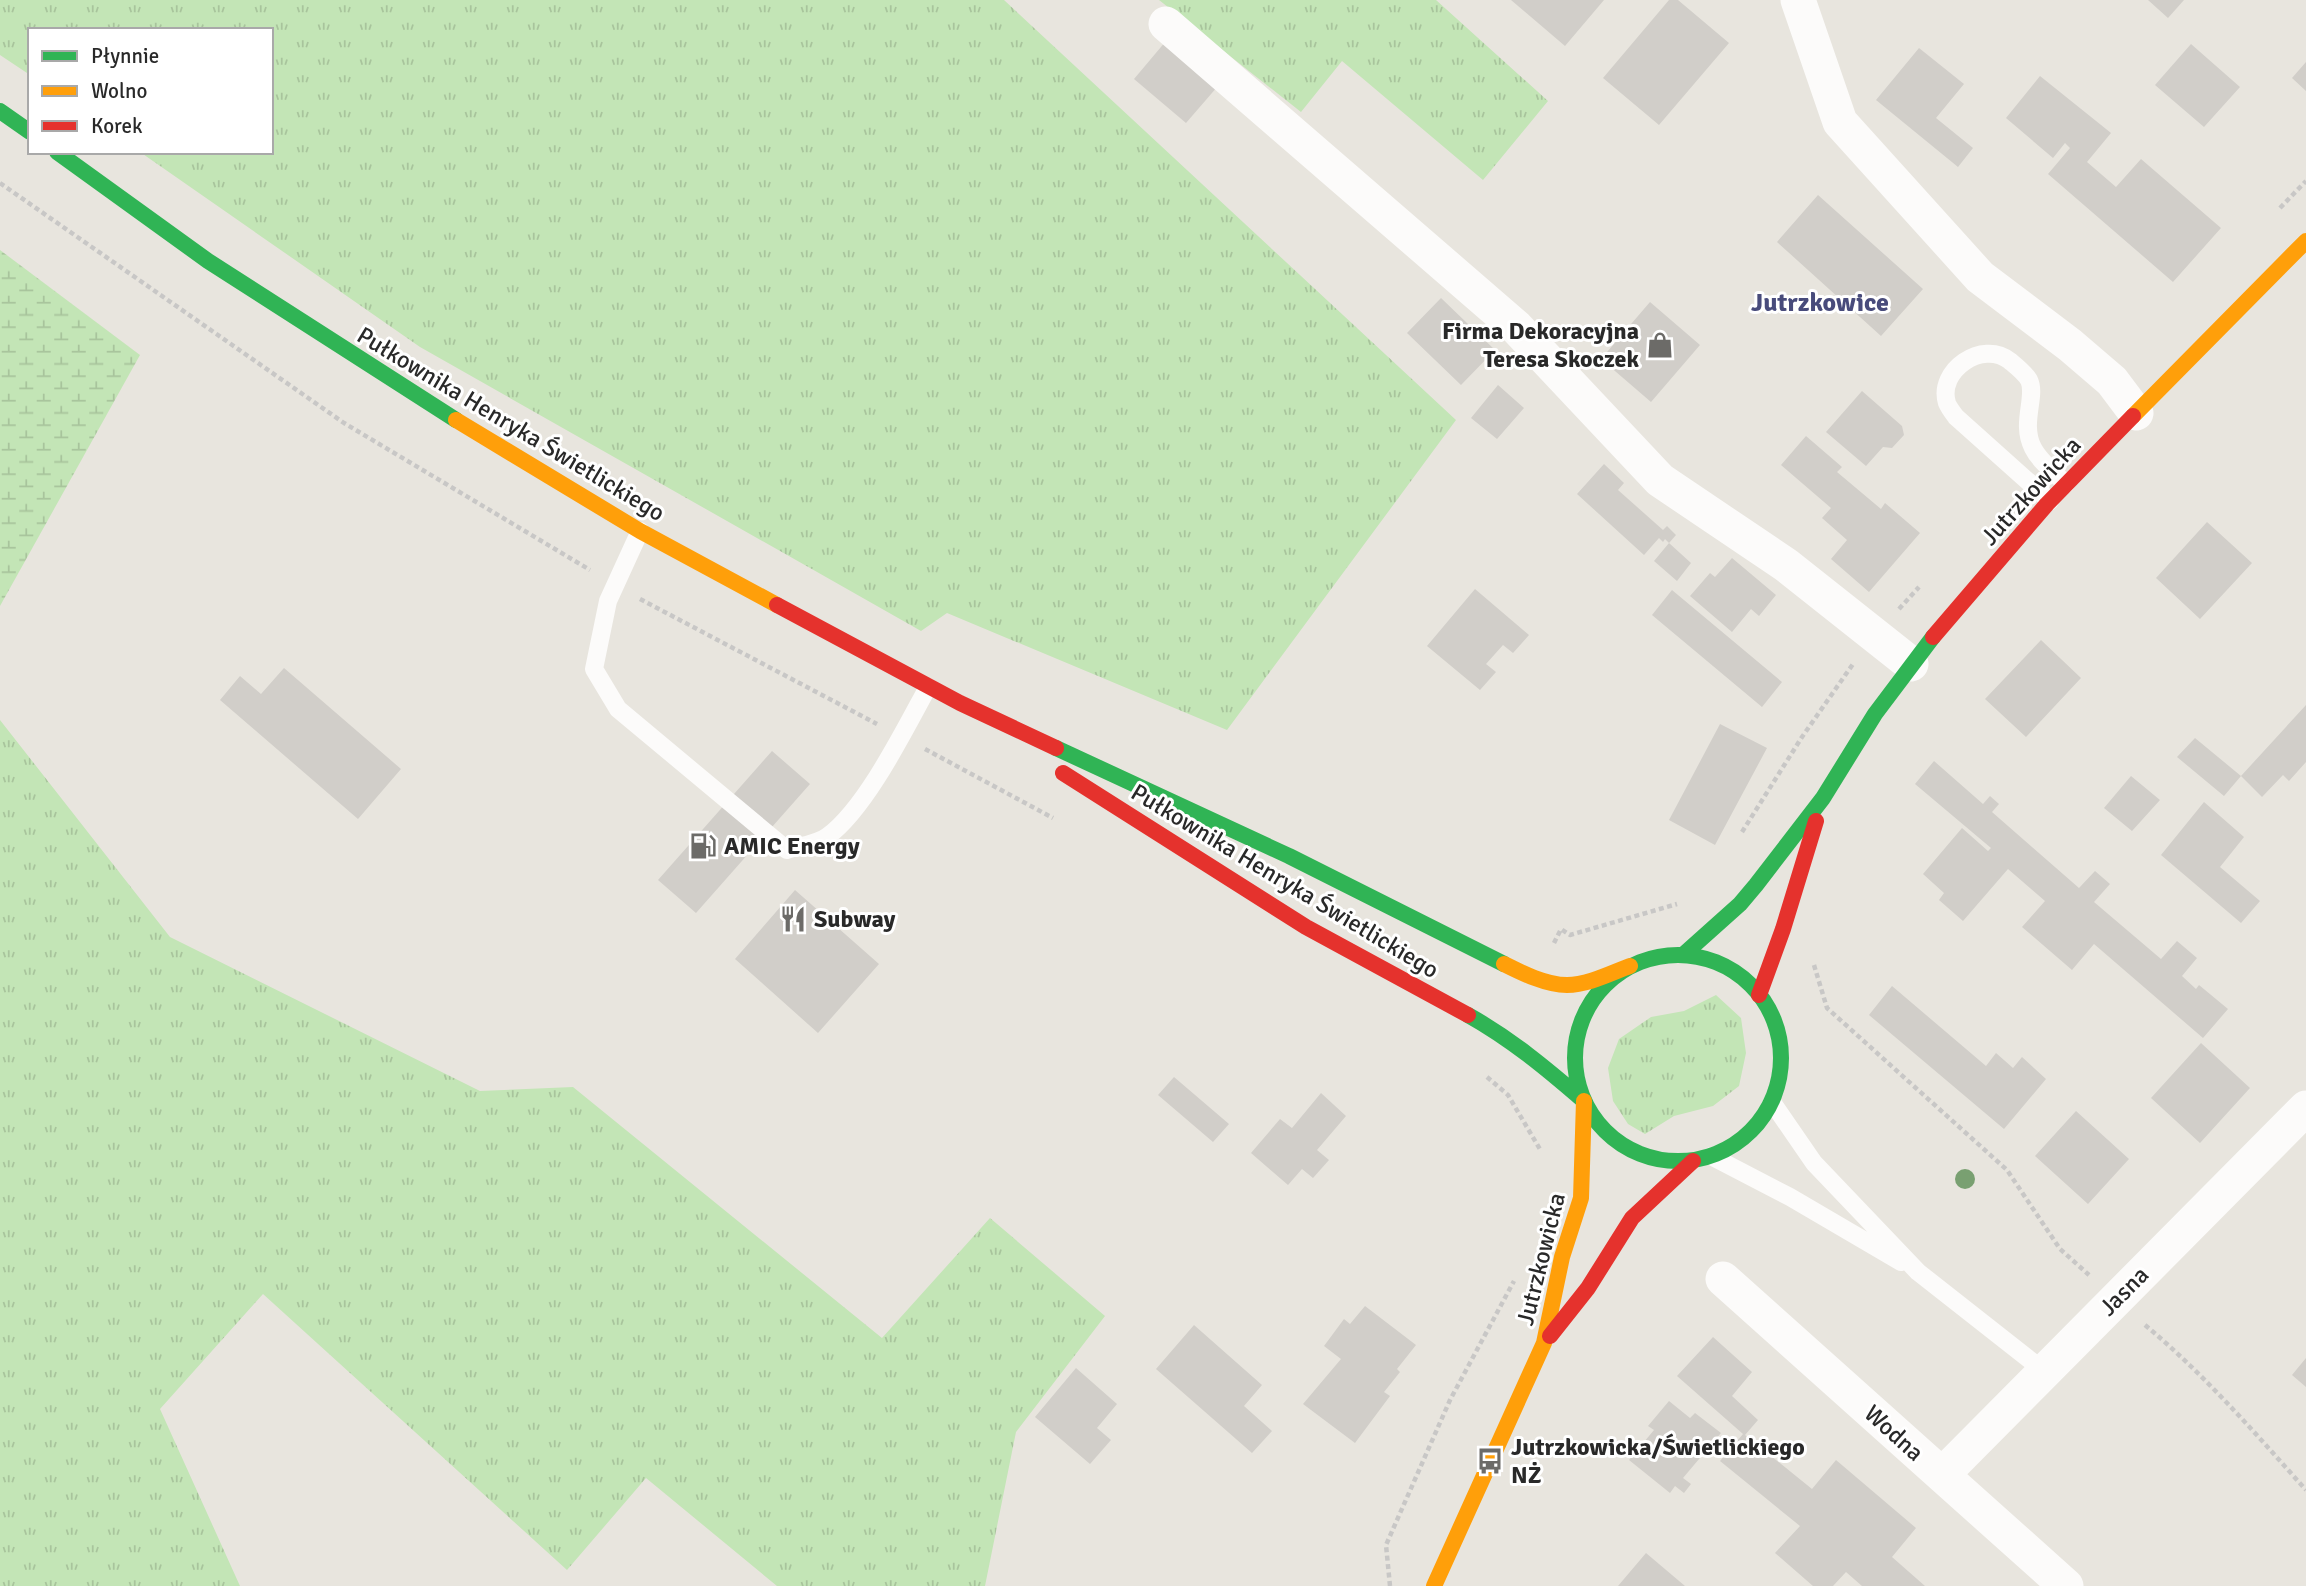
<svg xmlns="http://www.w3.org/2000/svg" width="2306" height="1586" font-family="Signika,sans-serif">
<defs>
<pattern id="grass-tufts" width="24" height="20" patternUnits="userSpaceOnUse" patternTransform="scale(1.75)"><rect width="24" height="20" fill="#c3e5b6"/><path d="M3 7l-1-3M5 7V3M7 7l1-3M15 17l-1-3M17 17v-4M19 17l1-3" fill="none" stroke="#a8c49c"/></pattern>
<pattern id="wetland-marsh" width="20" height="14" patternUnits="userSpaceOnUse" patternTransform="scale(1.75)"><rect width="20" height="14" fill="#c3e5b6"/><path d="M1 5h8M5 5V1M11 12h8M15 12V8" fill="none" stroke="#a8c49c"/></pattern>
</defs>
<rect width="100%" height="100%" fill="#e8e5de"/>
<!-- grass -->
<path fill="url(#grass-tufts)" d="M0,0H1004L1456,420L1227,730L947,613L921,631L420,347L140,152H271V30H30V75L0,55Z
M1159,0H1436L1548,101L1483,180L1342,61L1301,112Z
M0,720L170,937L480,1091L573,1087L882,1338L990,1218L1105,1316L1016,1432L985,1586H777L646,1478L567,1570L263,1294L160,1409L240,1586H0Z
M1716,995L1741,1018L1746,1053L1739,1086L1713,1106L1674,1116L1645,1134L1628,1124L1613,1101L1608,1068L1619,1039L1651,1017L1684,1011Z"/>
<!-- wetland -->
<path fill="url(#wetland-marsh)" d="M0,250L140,355L0,606Z"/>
<!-- building -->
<path fill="#d1cec9" d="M1511,0H1604L1565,46Z
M1669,0H1678L1729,43L1659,125L1603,78Z
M2148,0H2184L2168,18Z
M1166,41L1218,86L1186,123L1134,79Z
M2191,44L2240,87L2204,127L2155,85Z
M1919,48L1964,84L1936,118L1973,148L1958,167L1876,100Z
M2306,62V91L2292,78Z
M2040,76L2111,133L2087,162L2116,187L2141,159L2221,228L2173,282L2048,174L2070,148L2065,143L2053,158L2006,118Z
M1818,195L1923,289L1881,336L1777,242Z
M1441,298L1495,350L1461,385L1407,333Z
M1650,302L1700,345L1651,402L1601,359Z
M1498,385L1524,408L1497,439L1471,418Z
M1862,391L1902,426L1904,435L1892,448L1883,447L1866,466L1826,432Z
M1806,436L1842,467L1837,472L1881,509L1885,503L1920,533L1869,592L1831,559L1847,540L1822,518L1831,508L1781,465Z
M1604,464L1624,483L1618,490L1663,530L1667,526L1676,535L1669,543L1665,539L1663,542L1659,538L1644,555L1577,494Z
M2207,522L2252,563L2200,619L2156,578Z
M1669,543L1691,563L1677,581L1654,561Z
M1732,558L1776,595L1759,616L1751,609L1732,632L1690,596L1710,573L1715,577Z
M1475,589L1529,635L1513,653L1503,645L1486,664L1496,672L1480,690L1427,646Z
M1672,590L1782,682L1762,707L1652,615Z
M2041,640L2081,678L2026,737L1985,699Z
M284,668L401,769L358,819L220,700L240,676L261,694Z
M2306,705V762L2289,781L2283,775L2262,797L2241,776Z
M1720,724L1767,748L1715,845L1669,820Z
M2195,738L2241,776L2224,796L2177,757Z
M772,751L810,784L696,913L658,880Z
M1934,761L1983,804L1990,796L1999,804L1992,812L2079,888L2095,871L2110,884L2094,902L2161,959L2177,941L2197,958L2182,976L2196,989L2199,985L2228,1009L2203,1038L2094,944L2072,970L2022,927L2045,901L2008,869L1963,921L1939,900L1944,893L1923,874L1962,828L1988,851L1991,848L1915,784Z
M2131,776L2160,800L2132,831L2104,808Z
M2204,802L2244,837L2220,867L2260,901L2241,923L2161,855Z
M795,890L879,964L818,1033L735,959Z
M1892,986L1986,1066L1996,1053L2013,1068L2022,1057L2046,1079L2004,1129L1869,1015Z
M2201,1043L2250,1088L2200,1143L2151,1098Z
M1174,1077L1229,1124L1213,1142L1158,1095Z
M1321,1093L1346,1116L1317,1150L1329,1160L1313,1178L1302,1169L1288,1185L1251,1153L1280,1119L1292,1128Z
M2076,1111L2129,1159L2088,1204L2035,1156Z
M1365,1306L1416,1345L1397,1369L1400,1372L1384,1392L1390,1396L1355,1443L1303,1404L1341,1359L1324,1346L1344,1319L1350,1324Z
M1194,1325L1262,1385L1244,1406L1272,1431L1252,1453L1156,1369Z
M1713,1337L1752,1372L1732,1396L1758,1420L1745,1435L1812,1489L1836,1460L1916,1528L1892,1557L1925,1586H1862L1846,1572L1833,1586H1813L1775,1553L1800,1526L1720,1461L1743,1434L1677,1376Z
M2306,1358V1387L2292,1375Z
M1076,1368L1117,1404L1097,1428L1111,1440L1090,1464L1035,1417Z
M1669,1401L1690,1418L1695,1413L1721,1433L1683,1478L1691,1484L1684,1493L1675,1486L1670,1493L1629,1460L1654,1430L1648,1426Z
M1646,1553L1685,1586H1618Z"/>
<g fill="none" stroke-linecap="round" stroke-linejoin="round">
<!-- path -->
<path stroke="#c8c7c6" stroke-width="4.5" stroke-dasharray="5 3.5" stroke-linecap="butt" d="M0,183L344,423L590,570
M2280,208L2306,181
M640,599L877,724
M1899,609L1919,587
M925,749L1053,818
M1742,832L1802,737L1853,664
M1554,943L1561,929L1570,935L1677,904
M1814,965L1827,1008L2007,1170L2060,1249L2089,1275
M1487,1077L1508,1095L1541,1151
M2145,1325C2204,1374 2255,1433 2306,1490
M1390,1586L1386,1545L1450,1400L1514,1281"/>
<!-- lane -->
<path stroke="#fcfbfa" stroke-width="18" d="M2050,501L1956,417C1953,413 1949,408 1947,403C1937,371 1982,339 2010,361C2016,366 2025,373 2029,380C2037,396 2020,423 2033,448C2040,462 2055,473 2066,484
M640,531L608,601L594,669L618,709L787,850C799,846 818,844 828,836C866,808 905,729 928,687
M1772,1102L1814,1163L1918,1272L2044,1371
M1711,1156L1790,1197L1901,1262"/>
<!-- street -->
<path stroke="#fcfbfa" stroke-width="35" d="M1798,0L1840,122L1980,277L2070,345L2112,381L2136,413
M1166,24L1516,327L1660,480L1786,565L1911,664
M1723,1279L2066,1586
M1942,1475L2306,1108"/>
<!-- fast -->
<path stroke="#30b455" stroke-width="16" d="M0,111L30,132
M57,152L208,261L456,420
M1056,748L1289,856L1504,964
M1683,955L1740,904L1756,885L1823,798L1875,714L1933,637
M1575 1058a103 103 0 1 1 206 0a103 103 0 1 1-206 0Z
M1468,1015C1511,1039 1547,1069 1584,1101"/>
<!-- slow -->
<path stroke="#ff9f0a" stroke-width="16" d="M2133,416L2306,241
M456,420L640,531L777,605
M1504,964C1522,973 1546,985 1567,985C1588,985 1611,973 1630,966
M1434,1586L1544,1343L1562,1257L1581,1198L1584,1101"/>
<!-- jam -->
<path stroke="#e5322d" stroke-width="16" d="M777,605L960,703L1056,748
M1933,637L2047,504L2133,416
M1063,773L1306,927L1468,1015
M1759,995L1783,929L1816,821
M1550,1336L1588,1288L1632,1218L1693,1161"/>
</g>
<!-- trees -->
<circle fill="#79a071" cx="1965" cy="1179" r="10"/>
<!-- icons -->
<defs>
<g id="shop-bare" transform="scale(2.1)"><path d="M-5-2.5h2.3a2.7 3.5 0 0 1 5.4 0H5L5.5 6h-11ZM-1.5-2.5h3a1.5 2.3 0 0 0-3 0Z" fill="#6c6b68" stroke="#fff" stroke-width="2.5" paint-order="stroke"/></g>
<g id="fuel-bare" transform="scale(2.1)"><path d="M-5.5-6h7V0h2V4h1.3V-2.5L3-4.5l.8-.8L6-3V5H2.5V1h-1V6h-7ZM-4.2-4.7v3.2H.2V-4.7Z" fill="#6c6b68" stroke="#fff" stroke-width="2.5" paint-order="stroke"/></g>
<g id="restaurant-bare" transform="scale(2.1)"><path d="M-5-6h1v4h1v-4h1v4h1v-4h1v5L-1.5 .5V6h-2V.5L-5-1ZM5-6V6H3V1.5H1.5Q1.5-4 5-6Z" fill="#6c6b68" stroke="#fff" stroke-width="2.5" paint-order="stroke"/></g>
<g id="bus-bare" transform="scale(2.1)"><path d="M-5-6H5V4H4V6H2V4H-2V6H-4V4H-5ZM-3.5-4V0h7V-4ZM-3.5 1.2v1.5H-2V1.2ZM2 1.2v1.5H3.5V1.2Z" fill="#6c6b68" stroke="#fff" stroke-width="2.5" paint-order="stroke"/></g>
</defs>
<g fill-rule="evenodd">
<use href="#shop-bare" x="1660" y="345"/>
<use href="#fuel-bare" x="703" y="846"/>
<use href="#restaurant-bare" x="793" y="919"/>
<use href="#bus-bare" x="1490" y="1461"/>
</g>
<g text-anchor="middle" stroke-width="6" stroke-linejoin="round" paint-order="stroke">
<!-- poi labels -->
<g font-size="24" font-weight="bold" fill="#292929" stroke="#fff" text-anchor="start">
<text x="1639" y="339" text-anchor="end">Firma Dekoracyjna<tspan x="1639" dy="28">Teresa Skoczek</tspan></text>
<text x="724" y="854">AMIC Energy</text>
<text x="814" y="927">Subway</text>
<text x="1511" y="1455">Jutrzkowicka/Świetlickiego<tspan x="1511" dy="28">NŻ</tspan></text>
</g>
<!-- street labels -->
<g font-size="24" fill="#292929" stroke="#fff">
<text transform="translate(511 424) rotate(31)" y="8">Pułkownika Henryka Świetlickiego</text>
<text transform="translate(2031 491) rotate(-48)" y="8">Jutrzkowicka</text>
<text transform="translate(1285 881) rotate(31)" y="8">Pułkownika Henryka Świetlickiego</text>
<text transform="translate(1541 1259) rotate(-76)" y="8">Jutrzkowicka</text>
<text transform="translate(2124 1291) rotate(-45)" y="8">Jasna</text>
<text transform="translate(1894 1433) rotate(42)" y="8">Wodna</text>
</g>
<!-- neighbourhood labels -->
<g font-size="26" font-weight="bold" fill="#484b7b" stroke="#fff">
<text x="1820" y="311">Jutrzkowice</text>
</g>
</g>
<!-- legend -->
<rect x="28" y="28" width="245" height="126" fill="#ffffff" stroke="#a9a9a9" stroke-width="2"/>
<rect x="42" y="51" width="35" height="10" fill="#30b455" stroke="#a9a9a9" stroke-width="2"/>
<text x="91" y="63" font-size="21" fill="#292929">Płynnie</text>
<rect x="42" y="86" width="35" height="10" fill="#ff9f0a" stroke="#a9a9a9" stroke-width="2"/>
<text x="91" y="98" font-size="21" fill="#292929">Wolno</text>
<rect x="42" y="121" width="35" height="10" fill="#e5322d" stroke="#a9a9a9" stroke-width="2"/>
<text x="91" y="133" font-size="21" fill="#292929">Korek</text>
</svg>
